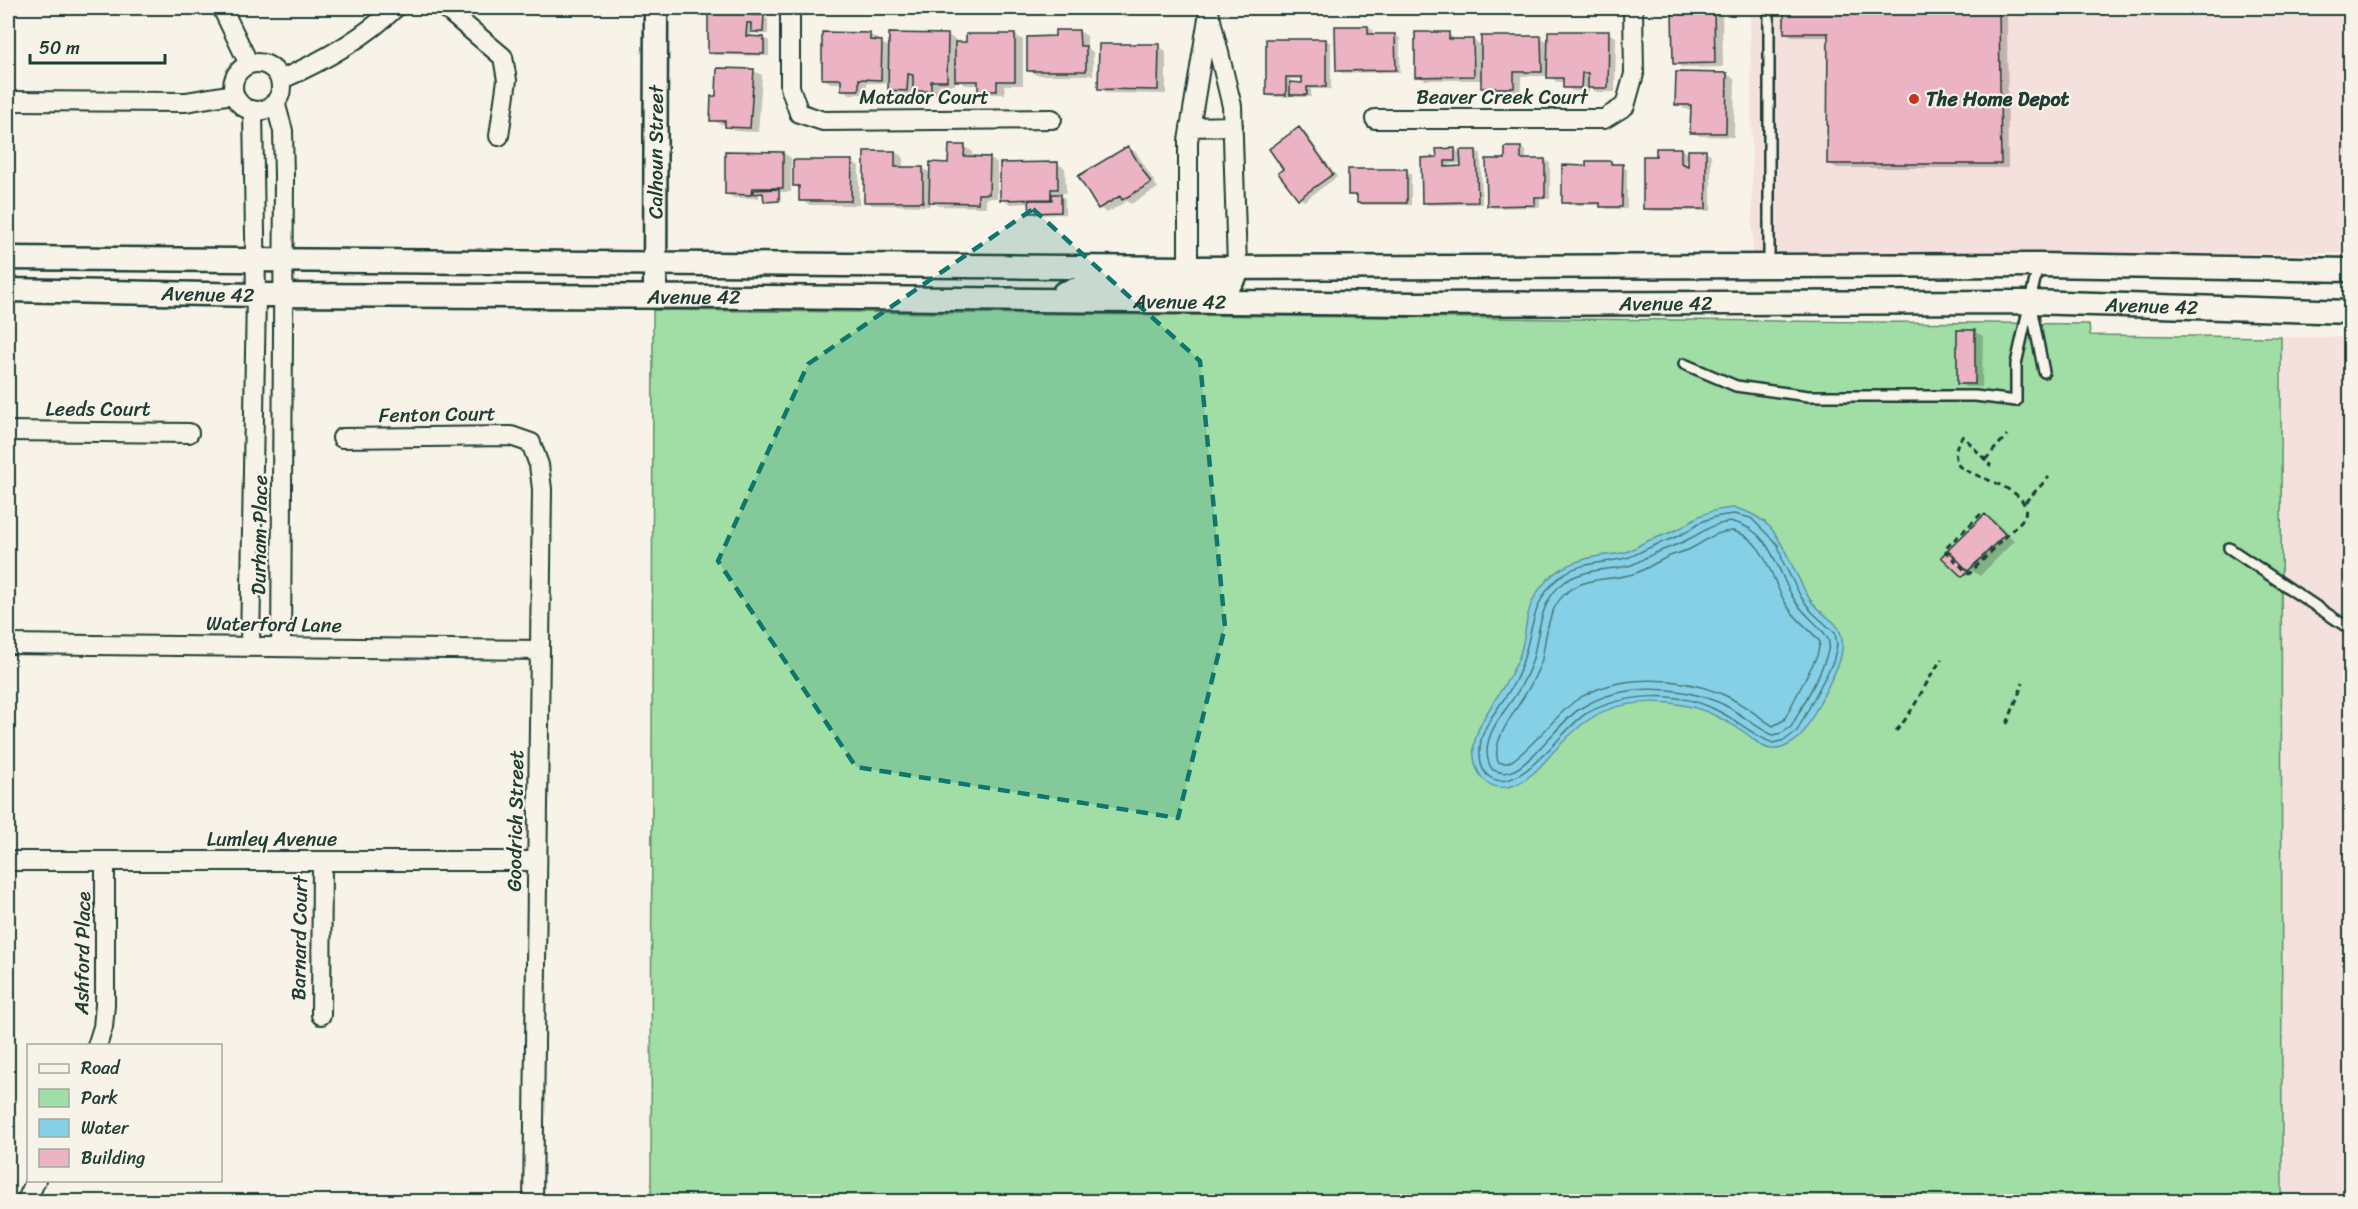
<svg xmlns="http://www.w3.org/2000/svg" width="2358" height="1209" font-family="Sriracha,sans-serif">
<rect width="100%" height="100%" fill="#f7f3e8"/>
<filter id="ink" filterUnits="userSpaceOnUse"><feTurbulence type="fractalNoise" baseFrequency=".0167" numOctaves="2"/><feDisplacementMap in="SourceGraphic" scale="12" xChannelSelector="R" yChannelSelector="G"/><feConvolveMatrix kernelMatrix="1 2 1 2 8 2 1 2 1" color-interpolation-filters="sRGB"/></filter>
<g filter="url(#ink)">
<!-- built -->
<path fill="#f4e0dd" d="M1750,8H2350V253L1753,256Z
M2281,337H2350V1201H2282Z"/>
<!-- green -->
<path fill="#a0dea5" stroke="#608e6c" stroke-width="1.5" d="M653,310L2089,324L2090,335L2281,337L2282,1201L651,1202Z"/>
<!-- water -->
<path fill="#85d0e6" stroke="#5c959f" stroke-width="1.5" d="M1735,508C1775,518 1780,542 1797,575C1803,586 1807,598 1816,607C1824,616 1838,622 1841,634C1844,644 1842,651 1840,660C1836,671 1807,730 1800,737C1793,743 1780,751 1771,749C1761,748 1753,738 1744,732C1736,726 1725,721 1716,716C1679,698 1621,696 1587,721C1575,729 1565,740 1555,750C1543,763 1532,778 1515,785C1484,796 1469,766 1475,740C1481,714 1507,687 1518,660C1530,630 1520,609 1547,580C1561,565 1584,558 1605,555C1612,554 1620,554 1626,552C1633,550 1639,545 1645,542C1657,537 1669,534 1680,528C1685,526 1689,522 1694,519C1707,511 1720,509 1735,508Z"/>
<!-- shadow -->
<path fill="#0003" fill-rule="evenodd" d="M710,8H757V16L768,19V34H758L751,30V38H764L769,41V56L714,55L709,53Z
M1420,8H1478V9Z
M1673,8H1718L1722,10L1723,67L1683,68L1675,63Z
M1785,8H2007L2008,168H1837L1829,163V37H1793L1785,32Z
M1368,27L1373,30V35H1395L1400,38V72L1342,73L1337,70Z
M1079,31L1087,36V48L1093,52V75H1037L1029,71L1056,38Z
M1608,33L1616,37L1615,92H1597L1589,87V92L1573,91L1565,87V82H1557L1549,76H1521V91L1491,92L1483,87V80H1425L1417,76L1448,34L1456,40H1473L1483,46L1541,38L1549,42Z
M870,35L878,39V42L890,47L948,35L956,40V44L1015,35L1023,40V85H1004L1005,94H987L979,90V85H965L955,79V85H939L938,95L922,94L915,90V95L897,94L889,89L890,83H867L866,94H850L842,89V83H831L823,78Z
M1326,40L1331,43V89H1311V97H1296L1290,94V97H1272L1267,94ZM1290,79H1303V84H1290Z
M1158,46L1166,51V94L1108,93L1100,88Z
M754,71L762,75L758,132L735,131L727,125L720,124L712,120L718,98Z
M1727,74L1735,79L1734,137L1700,136L1692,132V109H1685L1677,104Z
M1299,128L1304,131L1337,177L1304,201L1299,198L1285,169Z
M964,147L972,151V158H989L997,163V198H986V207L939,206L930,201V206L873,205L865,201L866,152H895L903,157V168H922L931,173L950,164Z
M1128,148L1136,152L1158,188L1131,204L1127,201L1107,213L1099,208Z
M1521,148L1526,151V160H1545L1550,163V199H1540V207L1493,208L1488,205L1507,161Z
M1681,149L1686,152V166L1689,168L1706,152L1711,154V211H1650L1645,208L1658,158Z
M1455,150L1462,154L1476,151L1481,154L1482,204L1429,205L1424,203L1438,159ZM1462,163V168H1450V164Z
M727,152L783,153L791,158V192H780L781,201L767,202L765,194H759V198H734L726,194Z
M851,162L859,166V205H809L801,200V189L794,185Z
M1611,162L1627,169V209H1607L1601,205H1568L1563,202Z
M1057,164L1065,168L1066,193H1056L1065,198V214L1036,215L1031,212V203L1010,204L1002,199Z
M1406,171L1411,174V205H1363L1358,202V197L1349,194Z
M1975,332L1983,336L1982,387H1966L1958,383Z
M1985,515L1996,522L2014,541L1980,576L1971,570L1964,577L1962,576Z"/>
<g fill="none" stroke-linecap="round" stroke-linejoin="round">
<!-- shore -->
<path stroke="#48787b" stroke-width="1.5" d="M1734,514L1751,518L1778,545L1783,562L1801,597L1812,612L1835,633L1837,645L1833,662L1797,731L1785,740L1773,743C1754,736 1737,720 1718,711C1679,690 1625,693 1587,713C1563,726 1517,802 1487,775C1479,767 1479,751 1481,740C1487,718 1505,701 1515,681C1534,646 1526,602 1561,576C1579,562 1605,563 1626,558C1634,556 1643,550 1651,547C1661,542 1674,539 1684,533C1690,531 1694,526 1699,523C1711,517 1721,515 1734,514Z
M1733,522C1772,530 1777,572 1795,601C1802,613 1829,633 1829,643C1830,660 1800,710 1791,727L1782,733L1773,735C1755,728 1738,710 1718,702C1676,685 1621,683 1581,708C1558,722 1533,764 1510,772C1504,774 1498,772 1493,770C1487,763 1486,752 1488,743C1493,721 1512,704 1522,684C1526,676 1531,667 1533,658C1540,631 1539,599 1566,581C1585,569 1608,570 1628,566C1636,564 1642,559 1649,556C1661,550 1675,546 1687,540C1707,531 1708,524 1733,522Z
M1733,531C1767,539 1771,582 1788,607C1797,621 1810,629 1820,642L1817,656L1784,720L1773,726C1756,715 1741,702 1722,694C1678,676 1616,673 1575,701C1558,713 1522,759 1507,763C1504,764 1502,763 1498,762C1490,736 1523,704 1533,680C1536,674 1540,667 1542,659C1547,634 1547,605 1571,589C1589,577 1613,580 1633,574C1646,570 1657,561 1670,556C1677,553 1685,552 1692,548C1708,540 1713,532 1733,531Z"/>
</g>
<!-- building -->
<path fill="#ecb3c4" stroke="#1f3d34" stroke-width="1.5" d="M708,8H752V15H764L763,32H751V23H747L746,36L764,37V54L708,53Z
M1672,8H1714L1715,63L1673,64Z
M1784,8H1999L2001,164H1827L1828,33H1784Z
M1335,26H1368V34H1395L1396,70L1336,71Z
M1055,30H1079L1080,46H1086V71H1027V37L1055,36Z
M1548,31H1609L1608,88H1588V73H1582L1581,88H1563V78H1547Z
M822,32L870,33V40L882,41L881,80L859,79V90H841V79H822Z
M1415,32H1449V39H1473L1474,76L1415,77Z
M889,33L948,34L947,81H931V91H913V75L908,74L907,91L888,90Z
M966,34H1015V81H997V91H978V81H955V42H966Z
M1481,36H1541L1542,72H1514V88H1481Z
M1266,39H1326V87H1307V95H1290V82L1302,83V77H1286V95H1266Z
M1099,44H1159L1158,90L1098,89Z
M717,68L754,69L750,128L725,127V121H710L711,96H716Z
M1676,72L1727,73L1726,133H1690L1691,105H1675Z
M1299,127L1333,174L1298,199L1278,173L1283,169L1269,149Z
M949,145H965L964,156L990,157L989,194H978V203L929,202L930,162L948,163Z
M1128,146L1151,183L1122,200L1120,196L1098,209L1078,176Z
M1505,147H1521V159H1545V197H1535V205L1487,206L1486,159H1505Z
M1455,148V161H1445V167L1461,166L1460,150H1476L1478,202L1422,203L1421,158L1437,157L1436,149Z
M1656,148H1681V163L1688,166V150H1706V209H1643V156H1656Z
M725,151L783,152V188H752L751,195L725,194Z
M864,151H895V167H923V202H864Z
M793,160H852L851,201H799V186H793Z
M1586,161H1611V164H1623L1622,207H1600V203H1562V165L1586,166Z
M1058,162V189H1051V199L1000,200V163Z
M1348,169H1407V203H1357V195H1348Z
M779,189V201L764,202L763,193L753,194V190Z
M1052,194H1061V212L1030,213L1029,200H1052Z
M1957,330H1975V384H1957Z
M1985,514L2005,534L1968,571L1948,550Z
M1948,550L1968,571L1962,577L1941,557Z"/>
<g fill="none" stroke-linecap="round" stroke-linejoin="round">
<!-- service casing -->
<g stroke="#1f3d34" stroke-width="14">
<path id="service" d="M1769,266V8
M2031,307L2044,372
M1684,364L1736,386L1808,396H1975L2016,401V364L2038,266
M2229,548L2350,629"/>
</g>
<!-- minor casing -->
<g stroke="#1f3d34" stroke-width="22">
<path id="minor" d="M222,8L249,64
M445,8L503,57L507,80L499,136
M790,8V87L799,113L823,121L1052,119
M233 87a24 24 0 1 1 48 0a24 24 0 1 1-48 0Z
M280,80C321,62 363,39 395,8
M8,101L186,102L233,94
M275,102L283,131L284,177L281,647
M1375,119H1604L1625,106L1634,74L1633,8
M1190,127L1233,126
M1188,268V141L1209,12L1232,106L1237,266
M8,431L189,433
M342,438L511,436L531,443L539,465L542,489L533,1202
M8,644L540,650
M250,647L256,295L253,110
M8,861H537
M321,1015L322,861
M97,1046L103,1027L105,1005V861
M26,1202L36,1180"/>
</g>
<!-- tertiary casing -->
<g stroke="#1f3d34" stroke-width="27">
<g id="tertiary">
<path d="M8,258L1188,268L2038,265L2350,270"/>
<path id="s1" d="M8,290L256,295L763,297L1414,304L2030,302L2350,312"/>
<path d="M1064,293L1094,284L1229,285L1236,275L1237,266"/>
<path id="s2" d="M655,296L656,8"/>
</g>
</g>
<!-- path -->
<path stroke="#1f3d34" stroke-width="3" stroke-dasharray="6 4.5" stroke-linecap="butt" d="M1985,460L2007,435
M2025,502L2049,477
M1981,514L1944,550L1969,574L2024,518C2036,489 1975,479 1959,466C1953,456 1955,445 1963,436L1991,466
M2007,724L2023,683
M1896,731C1915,710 1925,682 1942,659"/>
<!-- service -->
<use href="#service" stroke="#f7f3e8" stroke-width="9"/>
<!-- minor -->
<use href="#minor" stroke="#f7f3e8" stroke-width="18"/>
<!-- tertiary -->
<use href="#tertiary" stroke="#f7f3e8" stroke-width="22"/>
</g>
</g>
<!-- marked area -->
<path fill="#0f766e" fill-opacity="0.2" stroke="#0f766e" stroke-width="4.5" stroke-dasharray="12 8" stroke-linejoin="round" d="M1033,209L1200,361L1225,627L1178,818L856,767L718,561L808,364Z"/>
<!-- markers -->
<circle fill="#c8321e" stroke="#f7f3e8" stroke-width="2" cx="1914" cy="99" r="6"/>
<g text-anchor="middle" stroke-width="4.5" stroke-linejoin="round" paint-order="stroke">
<!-- street labels -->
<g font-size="20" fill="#1f3d34" stroke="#f7f3e8">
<text x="924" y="104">Matador Court</text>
<text x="1502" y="104">Beaver Creek Court</text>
<text dy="7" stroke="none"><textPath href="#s2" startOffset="144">Calhoun Street</textPath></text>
<text dy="7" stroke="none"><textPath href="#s1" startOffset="200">Avenue 42</textPath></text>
<text dy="7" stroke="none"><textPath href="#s1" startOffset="686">Avenue 42</textPath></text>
<text dy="7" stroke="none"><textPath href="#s1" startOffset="1172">Avenue 42</textPath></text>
<text dy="7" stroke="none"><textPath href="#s1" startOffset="1658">Avenue 42</textPath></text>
<text dy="7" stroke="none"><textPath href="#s1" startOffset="2144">Avenue 42</textPath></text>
<text x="98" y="416">Leeds Court</text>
<text transform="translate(437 414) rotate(-1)" y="7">Fenton Court</text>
<text transform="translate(259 535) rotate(-89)" y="7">Durham Place</text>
<text transform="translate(274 624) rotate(1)" y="7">Waterford Lane</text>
<text transform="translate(515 821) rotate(-89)" y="7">Goodrich Street</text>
<text x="272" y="846">Lumley Avenue</text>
<text transform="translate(299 938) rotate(-89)" y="7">Barnard Court</text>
<text transform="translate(82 953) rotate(-89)" y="7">Ashford Place</text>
</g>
<!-- poi labels -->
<g font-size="20" font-weight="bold" fill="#1f3d34" stroke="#f7f3e8" text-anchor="start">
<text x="1926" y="106">The Home Depot</text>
</g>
</g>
<!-- margin -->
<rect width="2358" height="1209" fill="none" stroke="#f7f3e8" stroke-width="30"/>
<rect x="15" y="15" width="2328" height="1179" fill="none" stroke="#1f3d34" stroke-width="2" filter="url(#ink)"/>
<!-- legend -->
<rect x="27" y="1044" width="195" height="138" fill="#f7f3e8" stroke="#a1aaa0" stroke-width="1.5"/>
<rect x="39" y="1064" width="30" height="9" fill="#f7f3e8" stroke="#a1aaa0" stroke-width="1.5"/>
<text x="81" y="1074" font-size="18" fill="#1f3d34">Road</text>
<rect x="39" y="1089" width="30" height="18" fill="#a0dea5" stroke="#a1aaa0" stroke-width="1.5"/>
<text x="81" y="1104" font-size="18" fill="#1f3d34">Park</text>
<rect x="39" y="1119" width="30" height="18" fill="#85d0e6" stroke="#a1aaa0" stroke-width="1.5"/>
<text x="81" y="1134" font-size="18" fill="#1f3d34">Water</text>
<rect x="39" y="1149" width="30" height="18" fill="#ecb3c4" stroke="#a1aaa0" stroke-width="1.5"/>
<text x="81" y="1164" font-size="18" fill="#1f3d34">Building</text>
<!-- scale -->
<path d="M30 54v9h135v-9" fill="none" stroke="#1f3d34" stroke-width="3"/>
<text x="39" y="54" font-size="18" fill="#1f3d34" stroke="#f7f3e8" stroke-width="4.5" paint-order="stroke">50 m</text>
</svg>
